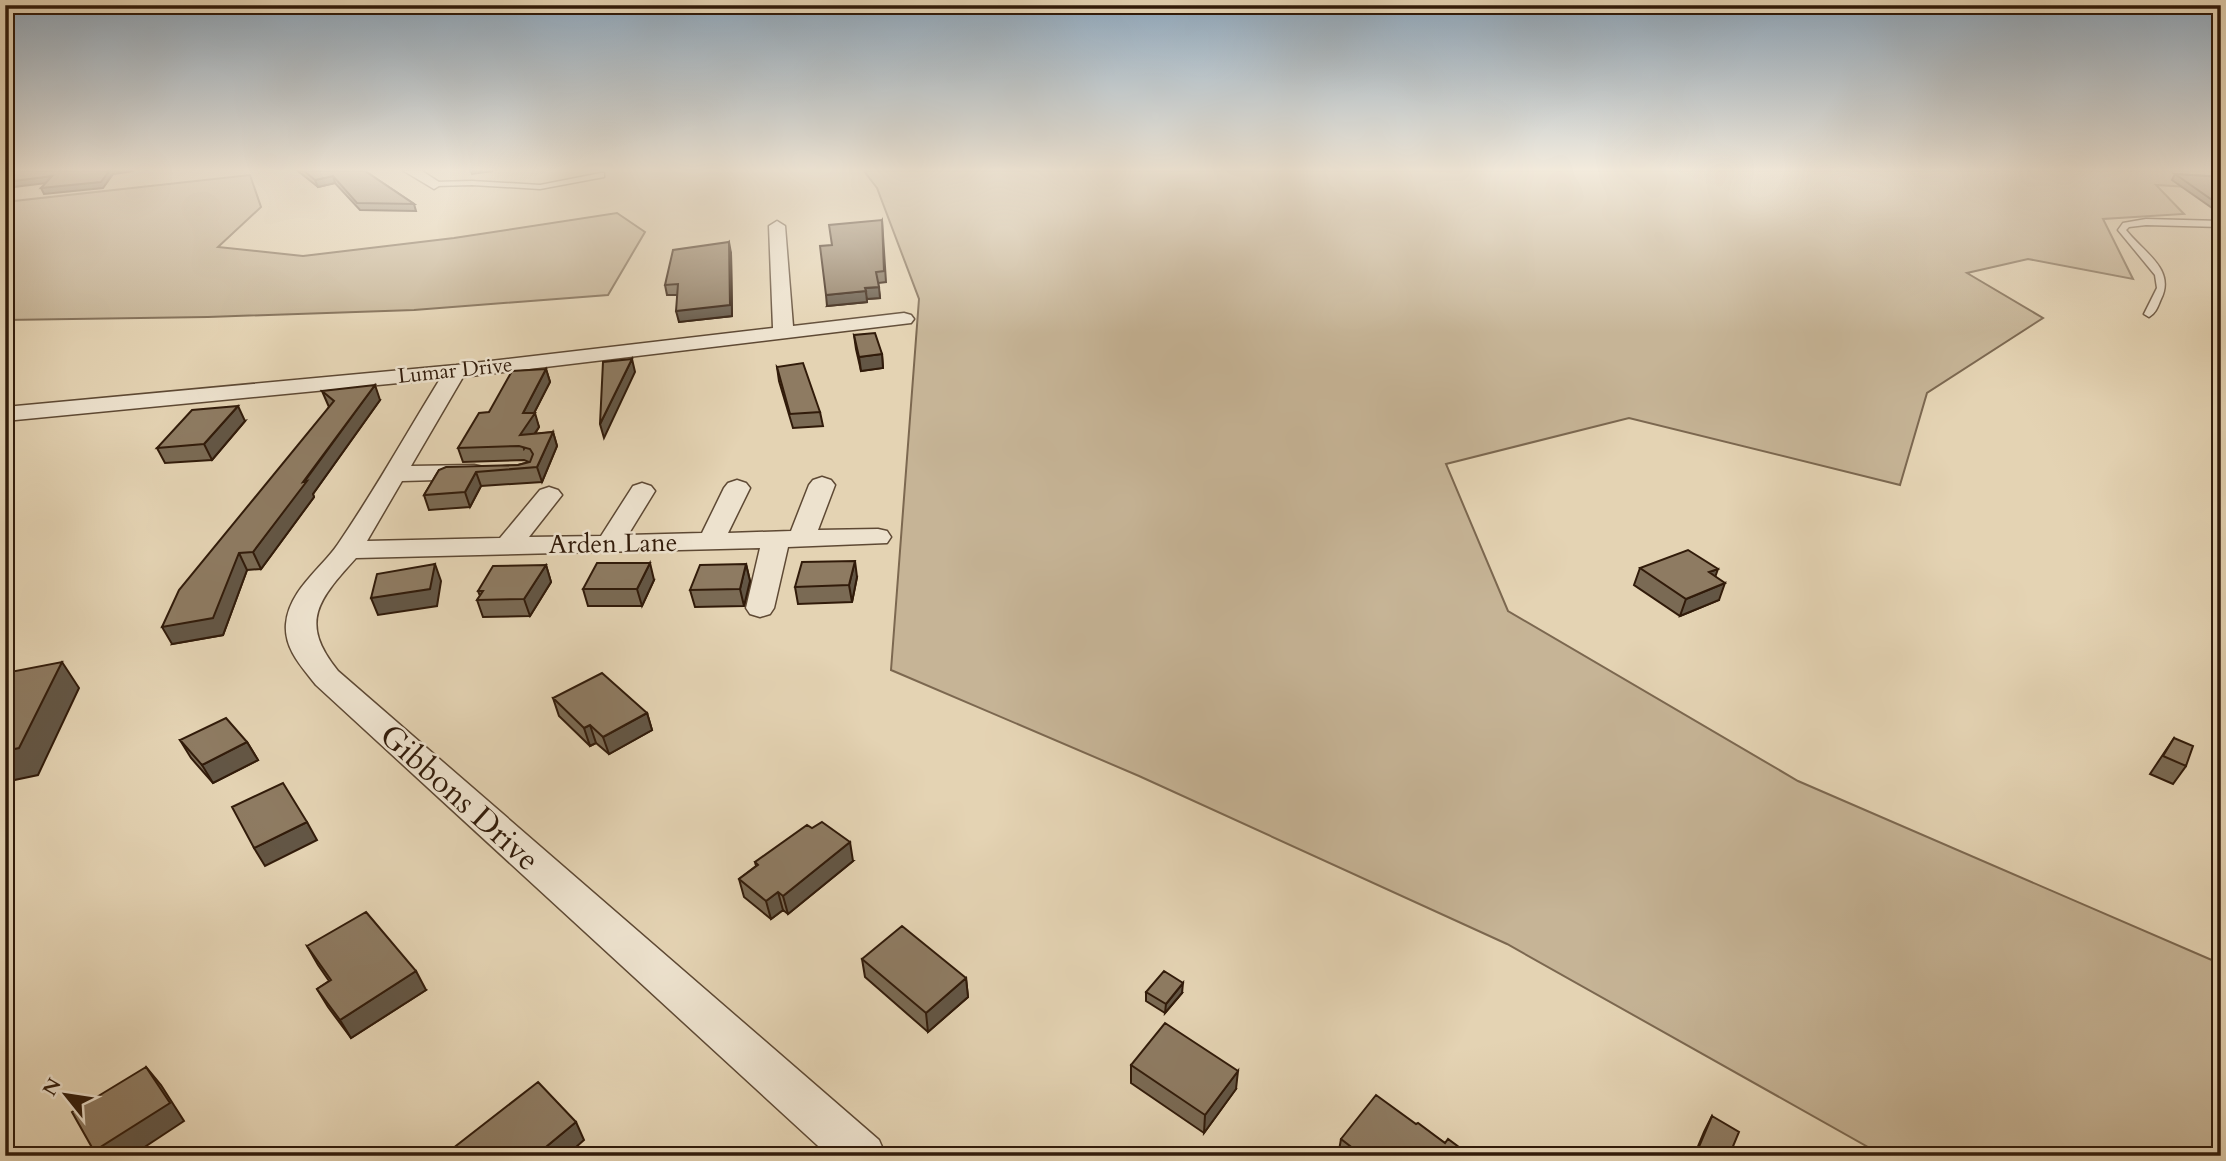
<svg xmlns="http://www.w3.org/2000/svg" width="2226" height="1161" font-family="Cardo,serif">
<rect width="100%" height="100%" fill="#e4d3b3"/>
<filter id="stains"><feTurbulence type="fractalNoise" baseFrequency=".00286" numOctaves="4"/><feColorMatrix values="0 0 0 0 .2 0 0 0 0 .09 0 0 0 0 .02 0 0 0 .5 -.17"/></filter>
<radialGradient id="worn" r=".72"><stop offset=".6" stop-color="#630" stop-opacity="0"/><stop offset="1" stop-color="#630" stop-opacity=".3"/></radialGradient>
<!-- green -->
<path fill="#c6b496" stroke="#7c6850" stroke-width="2" d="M864,171H2221V189L2156,185L2184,214L2103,219L2133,279L2028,259L1967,273L2043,318L1927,393L1900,485L1629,418L1446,464L1508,611L1798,781L2221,964V1156H1884L1507,944L1139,776L891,670L919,299L877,188Z
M250,175L261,207L218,247L303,256L454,238L617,213L645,232L608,295L414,310L208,317L5,320V202Z"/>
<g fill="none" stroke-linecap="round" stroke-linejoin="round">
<!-- lane casing -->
<g stroke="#5e4934" stroke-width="3">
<path id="lane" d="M601,173H604V177L540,189L472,185L434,186L430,184L434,182L472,181L540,185Z
M2146,219L2221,221V227L2146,225L2129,227L2126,230C2143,252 2176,269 2161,299C2158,306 2156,313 2149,317L2144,314L2157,288L2155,275L2118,230L2123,223Z"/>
</g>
<!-- street casing -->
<g stroke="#5e4934" stroke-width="3">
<path id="street" d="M404,171H422L442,184L434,189Z
M777,221L785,226L793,326L904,313L911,315L914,319L911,323L463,377L411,466L474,465L483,467L486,472L483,477L474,479L402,481L367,541L500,538L540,490L549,487L558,490L562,495L529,537L601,536L633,486L642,483L651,486L655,491L628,535L702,533L724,488L728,483L737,480L746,483L750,488L728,533L791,531L809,485L813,480L822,477L831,480L835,485L818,530L878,529L887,531L891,537L887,543L788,547L774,608L770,614L760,617L750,614L746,608L760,548L356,558C319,599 298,622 338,671L879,1140L886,1156H829L316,685C302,667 284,649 286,624C289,590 321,569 338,544C375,490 406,434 440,379L5,421V407L456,365L773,328L769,226Z"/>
</g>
<!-- lane -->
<use href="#lane" fill="#ede2ce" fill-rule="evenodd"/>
<!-- street -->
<use href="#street" fill="#ede2ce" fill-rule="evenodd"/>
</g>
<!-- wall -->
<path fill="#7a6a54" stroke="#311b0a" stroke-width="2" d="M298,171H365L414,204L416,211L360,210L335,183L318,187Z
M2175,174L2221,177V211L2215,210L2172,180Z
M882,220L886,282L878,283L880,298L867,299V302L827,306Z
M731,253L732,316L679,322L677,295H667L665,285Z
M854,335L882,354L883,368L861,371L856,349Z
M777,367L820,412L823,426L793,428L779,381Z
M546,369L550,382L534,413L539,427L535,434L553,432L557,446L542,482L481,486L470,507L429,510L424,495L439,470L518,465L529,462L524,460L463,462L458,448L489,412Z
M322,391L380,400L313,494L314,497L261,569L247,570L223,635L172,644L329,407Z
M245,421L212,460L165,463L157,448Z
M746,564L750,581L744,606L695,607L690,590Z
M546,565L551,582L530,616L483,617L477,600L480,596L478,591Z
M1640,568L1715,577L1719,600L1680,616L1634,585Z
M857,577L852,602L798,604L795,587Z
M654,580L642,606H588L583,589Z
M553,698L647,713L652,730L609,754L596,743L590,746L559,716Z
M2174,738L2186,766L2173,784L2150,774Z
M180,740L247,742L258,760L213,783L191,758Z
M853,861L788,914L783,910L771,919L744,897L739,879L756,866L755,862Z
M307,946L426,990L351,1038L328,1007L317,989L329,981L318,965Z
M862,959L966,978L968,997L928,1032L865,977Z
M1146,992L1182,993L1165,1013L1146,1001Z
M1131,1065L1236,1089L1204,1133L1131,1083Z
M1712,1116L1729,1156H1694L1704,1132Z
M1416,1124L1445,1143L1471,1156H1338L1341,1139Z"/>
<!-- shaded-wall -->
<path fill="#635645" stroke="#311b0a" stroke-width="2" d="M109,171H134L113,174L103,188L44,194L41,188Z
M471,171H493L472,174Z
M52,176L55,182L5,188V182Z
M333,176L335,183L318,187L315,180Z
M729,242L731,253L732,316L679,322L676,311Z
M879,287L880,298L867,299L865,288Z
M866,291L867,302L827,306L826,295Z
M882,354L883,368L861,371L859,357Z
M632,359L635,372L604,438L600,424Z
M546,369L550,382L532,417L535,413L539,427L524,449L520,435L523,413Z
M375,385L380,400L313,494L314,497L261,569L253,552Z
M238,406L245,421L212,460L204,444Z
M553,432L557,446L542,482L537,467Z
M476,472L481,486L470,507L465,492Z
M239,553L247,570L223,635L172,644L162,627Z
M855,561L857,577L852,602L849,585Z
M650,563L654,580L642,606L637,589Z
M435,564L441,581L437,606L378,615L371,598Z
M746,564L750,581L744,606L740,589Z
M546,565L551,582L530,616L524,599Z
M1718,569L1712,586L1709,572Z
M1725,583L1719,600L1680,616L1686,599Z
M62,662L79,688L38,775L5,782V751Z
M647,713L652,730L609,754L603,737Z
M590,725L596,743L590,746L584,728Z
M247,742L258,760L213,783L202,765Z
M307,822L317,840L265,866L254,848Z
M850,842L853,861L788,914L783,896Z
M778,892L783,910L771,919L766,901Z
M416,971L426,990L351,1038L340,1020Z
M966,978L968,997L928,1032L926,1013Z
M1183,983L1182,993L1165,1013L1166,1004Z
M146,1067L161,1085L184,1121L131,1156H99L94,1151Z
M1238,1071L1236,1089L1204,1133L1205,1115Z
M576,1122L584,1140L566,1156H535Z"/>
<!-- building -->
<path fill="#8e7b62" stroke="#311b0a" stroke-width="2" d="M5,171H109L101,182L41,188L52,176L5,182Z
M304,171H365L414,204L357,203L333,176L315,180Z
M2175,174L2221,177V205L2218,204Z
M882,220L884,271L876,272L879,287L865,288L866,291L826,295L820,246L832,245L829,225Z
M729,242L730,305L676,311L678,284L665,285L673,250Z
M875,333L882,354L859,357L854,335Z
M632,359L600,424L603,362Z
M803,363L820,412L790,414L777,367Z
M546,369L523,413H535L520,435L553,432L537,467L476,472L465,492L424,495L439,470L446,467L518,465L530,462L533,454L530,449L519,446L458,448L479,413L489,412L512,371Z
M375,385L303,482L307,481L253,552L239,553L213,618L162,627L179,590L334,401L322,391Z
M238,406L204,444L157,448L192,410Z
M1688,550L1718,569L1709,572L1725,583L1686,599L1640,568Z
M855,561L849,585L795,587L802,562Z
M597,563H650L637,589H583Z
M435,564L430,589L371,598L377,574Z
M746,564L740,589L690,590L700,565Z
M546,565L524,599L477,600L483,591H478L493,566Z
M62,662L19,748L5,751V673Z
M602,673L647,713L603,737L590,725L584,728L553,698Z
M226,718L247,742L202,765L180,740Z
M2174,738L2193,746L2186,766L2163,756Z
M283,783L307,822L254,848L232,807Z
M822,822L850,842L783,896L778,892L766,901L739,879L758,865L755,862L807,825L812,828Z
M366,912L416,971L340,1020L317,989L331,980L307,946Z
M902,926L966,978L926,1013L862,959Z
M1164,971L1183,983L1166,1004L1146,992Z
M1165,1023L1238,1071L1205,1115L1131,1065Z
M146,1067L170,1103L94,1151L72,1112Z
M538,1082L576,1122L535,1156H443Z
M1376,1095L1416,1124L1418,1123L1445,1143L1448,1139L1471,1156H1363L1341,1139Z
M1712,1116L1739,1132L1729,1156H1695Z"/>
<!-- sky -->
<linearGradient id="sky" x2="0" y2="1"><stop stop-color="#8ea7bc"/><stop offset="0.51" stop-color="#f3ebdd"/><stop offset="1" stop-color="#f3ebdd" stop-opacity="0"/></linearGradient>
<rect width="2226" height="333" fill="url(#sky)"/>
<g text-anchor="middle" stroke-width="5" stroke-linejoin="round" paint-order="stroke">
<!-- far-street labels -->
<g font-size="21" fill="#311b0a" stroke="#ede2ce">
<text transform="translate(455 370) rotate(-6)" y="7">Lumar Drive</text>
</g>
<!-- street labels -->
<g font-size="26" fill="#311b0a" stroke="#ede2ce">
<text transform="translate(613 543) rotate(-1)" y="9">Arden Lane</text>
</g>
<!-- near-street labels -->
<g font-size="32" fill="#311b0a" stroke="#ede2ce">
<text transform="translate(460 797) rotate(42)" y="11">Gibbons Drive</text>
</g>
</g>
<!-- margin -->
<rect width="2226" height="1161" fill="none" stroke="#e4d3b3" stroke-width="28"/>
<rect x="7" y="7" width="2212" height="1147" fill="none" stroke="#311b0a" stroke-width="3.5"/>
<rect x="14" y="14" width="2198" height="1133" fill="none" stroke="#311b0a" stroke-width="2"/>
<!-- north arrow -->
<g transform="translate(66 1095) rotate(300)" stroke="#ede2ce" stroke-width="5" paint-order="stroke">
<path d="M0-5L12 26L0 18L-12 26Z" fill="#311b0a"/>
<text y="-10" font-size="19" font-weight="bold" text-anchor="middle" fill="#311b0a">N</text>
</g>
<rect width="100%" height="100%" filter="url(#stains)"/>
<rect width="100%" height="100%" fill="url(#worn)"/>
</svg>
